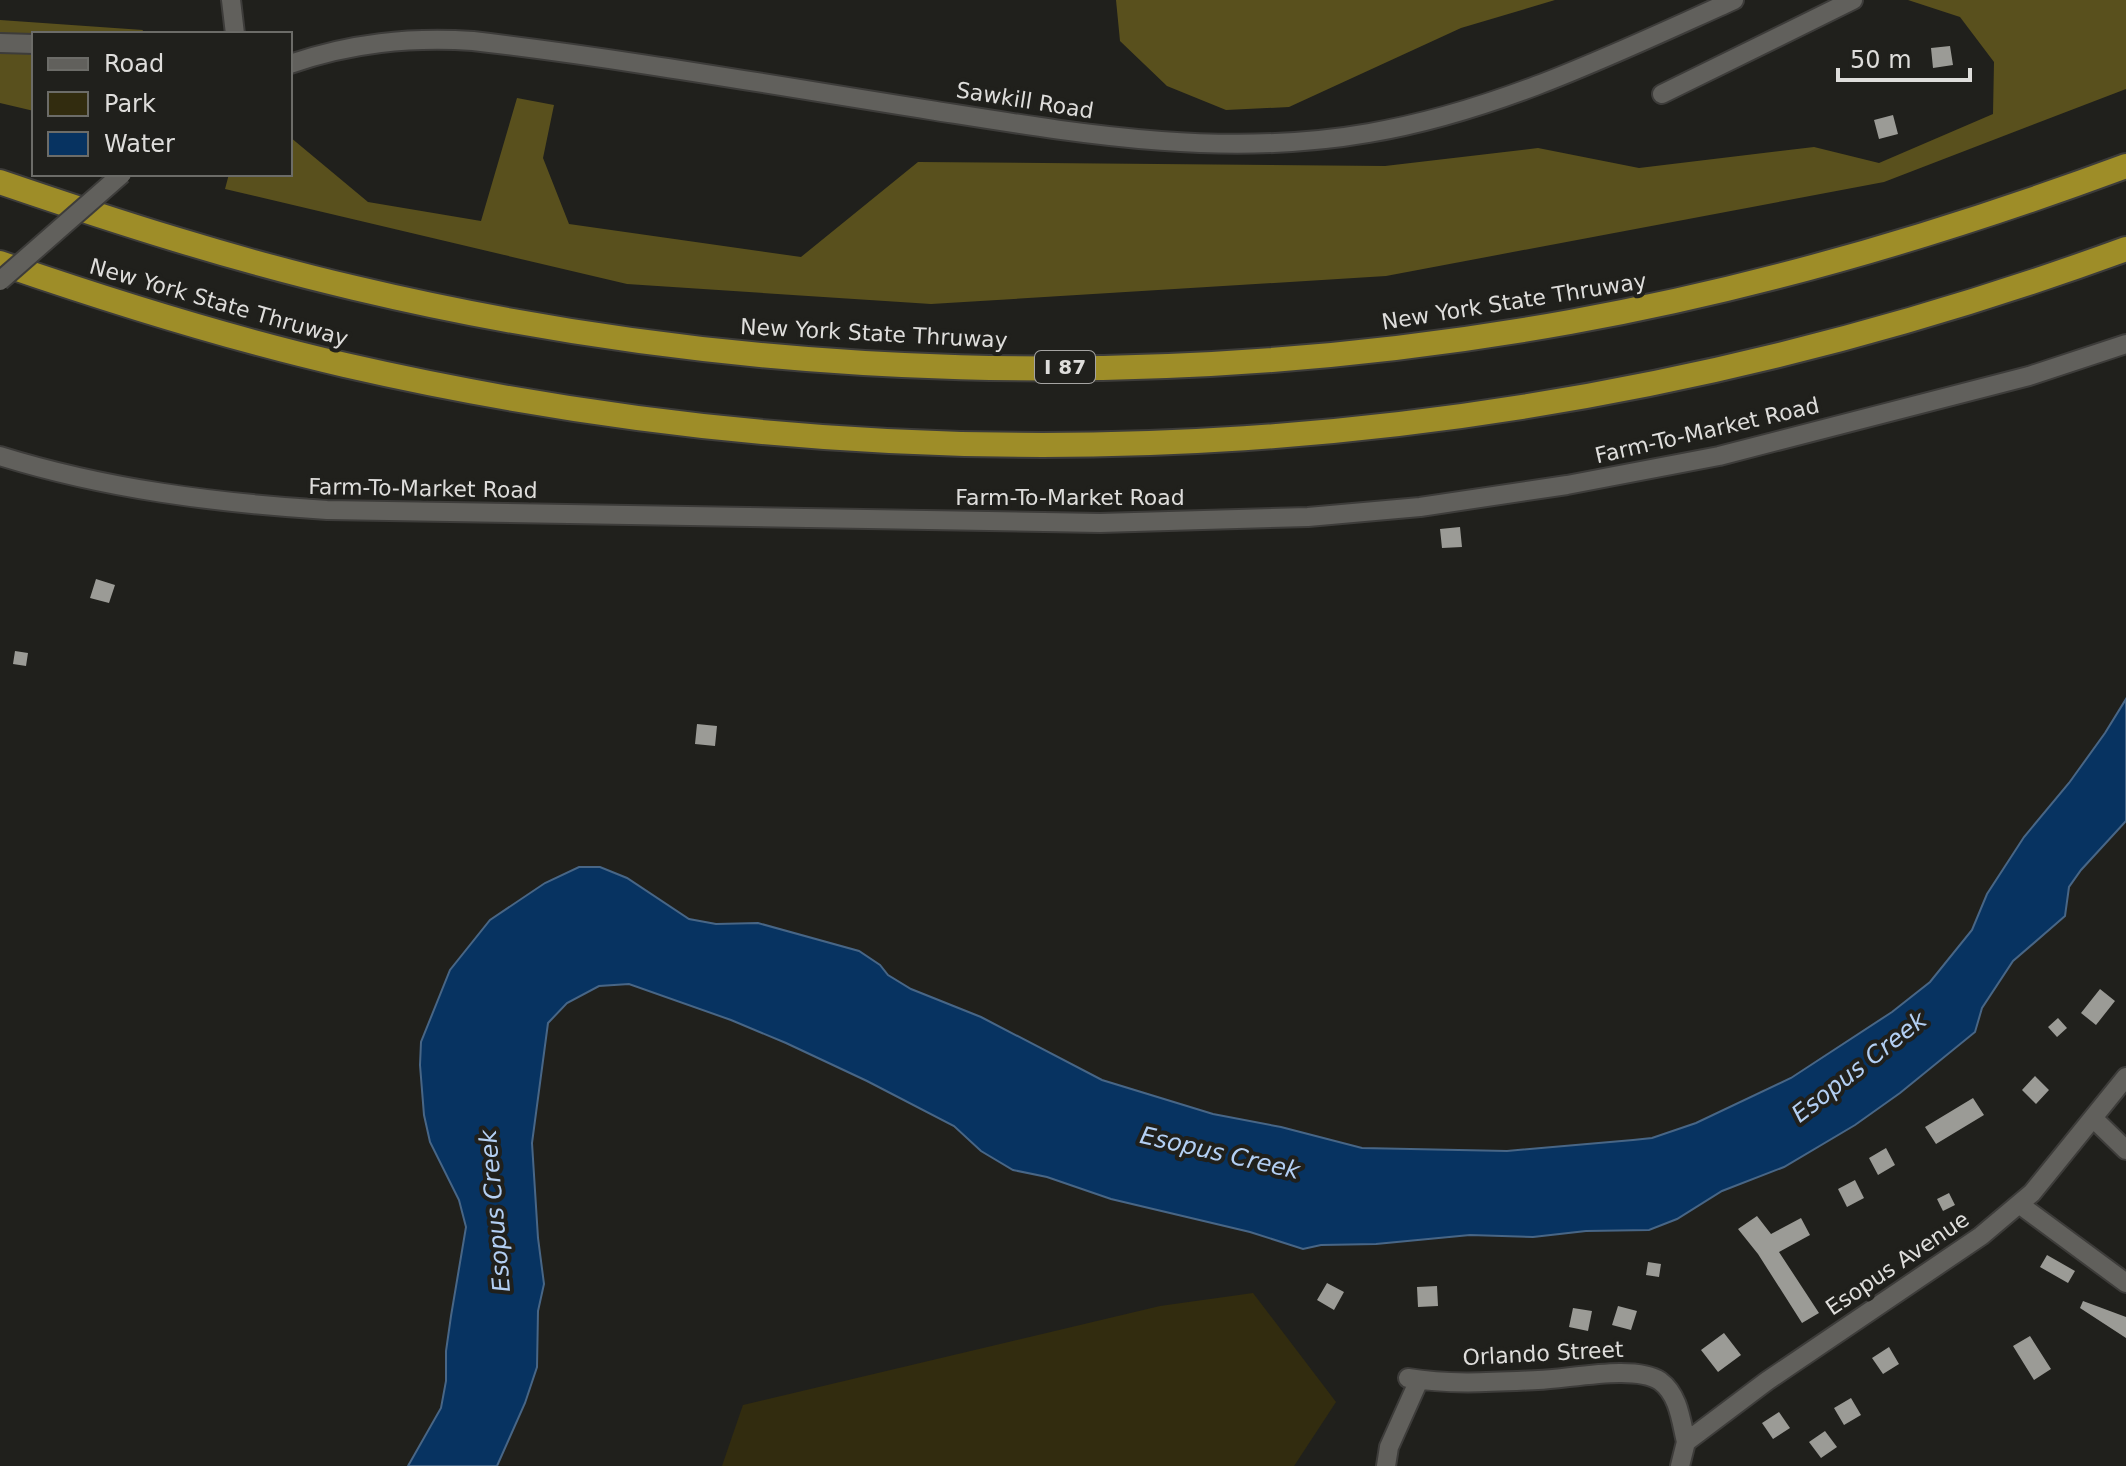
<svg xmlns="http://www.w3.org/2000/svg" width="2126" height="1466" font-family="'DejaVu Sans',sans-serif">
<rect width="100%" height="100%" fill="#20201c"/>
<!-- green -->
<path fill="#322c0f" d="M1253,1293L1336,1402L1294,1466H722L743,1405L1160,1306Z"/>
<!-- forest -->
<path fill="#59501d" d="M1116,0H1555L1461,28L1289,107L1226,110L1167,86L1120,41Z
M1908,0H2126V89L1884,182L1386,276L931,304L627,284L225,189L229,174H290V137L368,202L481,221L517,98L554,105L543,158L569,224L801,257L918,162L1385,166L1538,148L1639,168L1814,147L1879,163L1993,114L1994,62L1960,17Z
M0,20L143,30L141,34H34V111L0,103Z"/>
<!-- water -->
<path fill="#073361" stroke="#486686" stroke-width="2" d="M2126,699V821L2081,870L2069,887L2065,916L2013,961L1982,1008L1975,1032L1900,1093L1855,1125L1784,1167L1722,1191L1677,1219L1649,1230L1586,1231L1533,1237L1470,1235L1376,1244L1321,1245L1303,1249L1250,1232L1111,1199L1047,1177L1013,1170L981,1151L954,1126L867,1081L786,1043L731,1020L629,984L599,986L567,1003L548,1023L532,1143L538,1238L544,1284L538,1311L537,1367L525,1403L497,1466H408L441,1408L446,1381V1351L451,1316L466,1227L459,1200L430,1142L424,1115L420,1065L421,1042L450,970L490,920L545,883L579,867H600L627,878L689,919L716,924L758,923L859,951L880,965L888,975L911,989L981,1017L1102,1080L1213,1114L1281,1127L1362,1148L1507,1151L1633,1140L1652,1138L1696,1123L1791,1078L1892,1012L1930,982L1972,930L1987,894L2024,837L2069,783L2105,733Z"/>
<!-- building -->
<path fill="#9b9b96" d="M1950,46L1953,65L1933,68L1931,48Z
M1893,115L1898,134L1879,139L1874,120Z
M1460,527L1462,547L1442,548L1440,529Z
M96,579L115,585L109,603L90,598Z
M15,651L28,653L26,666L13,664Z
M697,724L717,726L715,746L695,744Z
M2100,989L2115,1001L2096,1025L2081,1013Z
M2058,1018L2067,1028L2057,1037L2048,1027Z
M2035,1076L2049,1090L2036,1104L2022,1090Z
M1973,1098L1984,1115L1936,1144L1925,1127Z
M1886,1148L1895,1165L1878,1175L1869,1158Z
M1855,1180L1864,1198L1847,1207L1838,1189Z
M1949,1193L1955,1205L1943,1211L1937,1199Z
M1757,1216L1771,1234L1801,1218L1810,1235L1779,1252L1819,1313L1802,1323L1758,1254L1738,1229Z
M2047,1255L2075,1271L2068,1283L2040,1267Z
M1648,1262L1661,1264L1659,1277L1646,1275Z
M1327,1283L1344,1292L1334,1310L1317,1300Z
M1437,1286L1438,1306L1418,1307L1417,1287Z
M2083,1301L2126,1317V1338L2080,1308Z
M1618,1306L1637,1311L1631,1330L1612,1325Z
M1573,1308L1592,1311L1588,1331L1569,1327Z
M1724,1333L1741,1355L1718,1372L1701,1350Z
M2030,1336L2051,1369L2034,1380L2013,1346Z
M1889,1347L1899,1364L1883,1374L1872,1358Z
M1851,1398L1861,1415L1844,1425L1834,1408Z
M1779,1412L1790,1428L1773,1439L1762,1423Z
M1825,1431L1837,1447L1821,1458L1809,1442Z"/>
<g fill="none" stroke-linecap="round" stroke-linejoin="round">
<!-- minor casing -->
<g stroke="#3d3c3a" stroke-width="22">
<path id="minor" d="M231,0L235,34
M0,43L34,44
M290,64C351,43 409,37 473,41C626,59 778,86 930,110C1076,133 1221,159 1369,133C1498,111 1616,53 1734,0
M1662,94L1853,0
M0,456C106,489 216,503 327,510L1100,523L1308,517L1420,507L1567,485L1719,456L2029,376L2126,344
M2093,1118L2126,1150
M2019,1204L2126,1283
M1408,1378C1450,1385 1495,1382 1538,1380C1569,1379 1635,1364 1660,1381C1679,1395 1681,1421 1686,1442
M1386,1466L1389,1447L1419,1380
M1680,1466L1686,1442L1767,1381L1981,1236L2032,1193L2126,1077"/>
</g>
<!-- highway casing -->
<g stroke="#3d3c3a" stroke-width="28">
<path id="highway" d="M0,182C117,222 235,260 355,288C750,382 1170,394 1570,322C1760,288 1945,233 2126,166
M0,263C113,302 228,338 345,365C948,503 1546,461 2126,249"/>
</g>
<!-- minor -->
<use href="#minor" stroke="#61605c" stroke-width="18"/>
<!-- highway -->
<use href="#highway" stroke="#9e8d28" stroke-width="24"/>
<!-- minor-bridge casing -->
<g stroke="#3d3c3a" stroke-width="22" stroke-linecap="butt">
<path id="minor-bridge" d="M0,281L122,174"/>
</g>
<!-- minor-bridge -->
<use href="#minor-bridge" stroke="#61605c" stroke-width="18"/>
</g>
<g text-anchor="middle" stroke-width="8" stroke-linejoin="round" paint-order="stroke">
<!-- shield labels -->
<rect fill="#20201c" stroke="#a5a4a2" stroke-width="2" x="1035" y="351" width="60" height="32" rx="6"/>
<g font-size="20" font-weight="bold" fill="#dedddb">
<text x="1065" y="374">I 87</text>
</g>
<!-- street labels -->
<g font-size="22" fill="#dedddb" stroke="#20201c">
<text transform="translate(1025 100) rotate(9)" y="8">Sawkill Road</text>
<text transform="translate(1514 301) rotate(-9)" y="8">New York State Thruway</text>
<text transform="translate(219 302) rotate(16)" y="8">New York State Thruway</text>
<text transform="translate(874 333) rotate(3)" y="8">New York State Thruway</text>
<text transform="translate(1707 430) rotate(-13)" y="8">Farm-To-Market Road</text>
<text transform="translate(423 488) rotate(1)" y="8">Farm-To-Market Road</text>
<text x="1070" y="505">Farm-To-Market Road</text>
<text transform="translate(1897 1263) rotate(-34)" y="8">Esopus Avenue</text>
<text transform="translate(1543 1353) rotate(-3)" y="8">Orlando Street</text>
</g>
<!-- water labels -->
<g font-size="24" font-style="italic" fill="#b3cff3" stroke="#20201c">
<text transform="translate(1859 1067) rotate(-38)" y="8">Esopus Creek</text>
<text transform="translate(1220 1153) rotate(13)" y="8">Esopus Creek</text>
<text transform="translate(495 1211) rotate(-95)" y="8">Esopus Creek</text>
</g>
</g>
<!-- legend -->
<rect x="32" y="32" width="260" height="144" fill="#20201c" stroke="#6c6c68" stroke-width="2"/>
<rect x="48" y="58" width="40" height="12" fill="#61605c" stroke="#6c6c68" stroke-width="2"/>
<text x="104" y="72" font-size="24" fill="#dedddb">Road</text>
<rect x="48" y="92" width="40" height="24" fill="#322c0f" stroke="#6c6c68" stroke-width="2"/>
<text x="104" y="112" font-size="24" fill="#dedddb">Park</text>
<rect x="48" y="132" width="40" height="24" fill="#073361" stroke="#6c6c68" stroke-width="2"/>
<text x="104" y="152" font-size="24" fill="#dedddb">Water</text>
<!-- scale -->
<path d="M1838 68v12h132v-12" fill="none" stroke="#dedddb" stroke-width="4"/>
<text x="1850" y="68" font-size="24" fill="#dedddb" stroke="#20201c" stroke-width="6" paint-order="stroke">50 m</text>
</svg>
